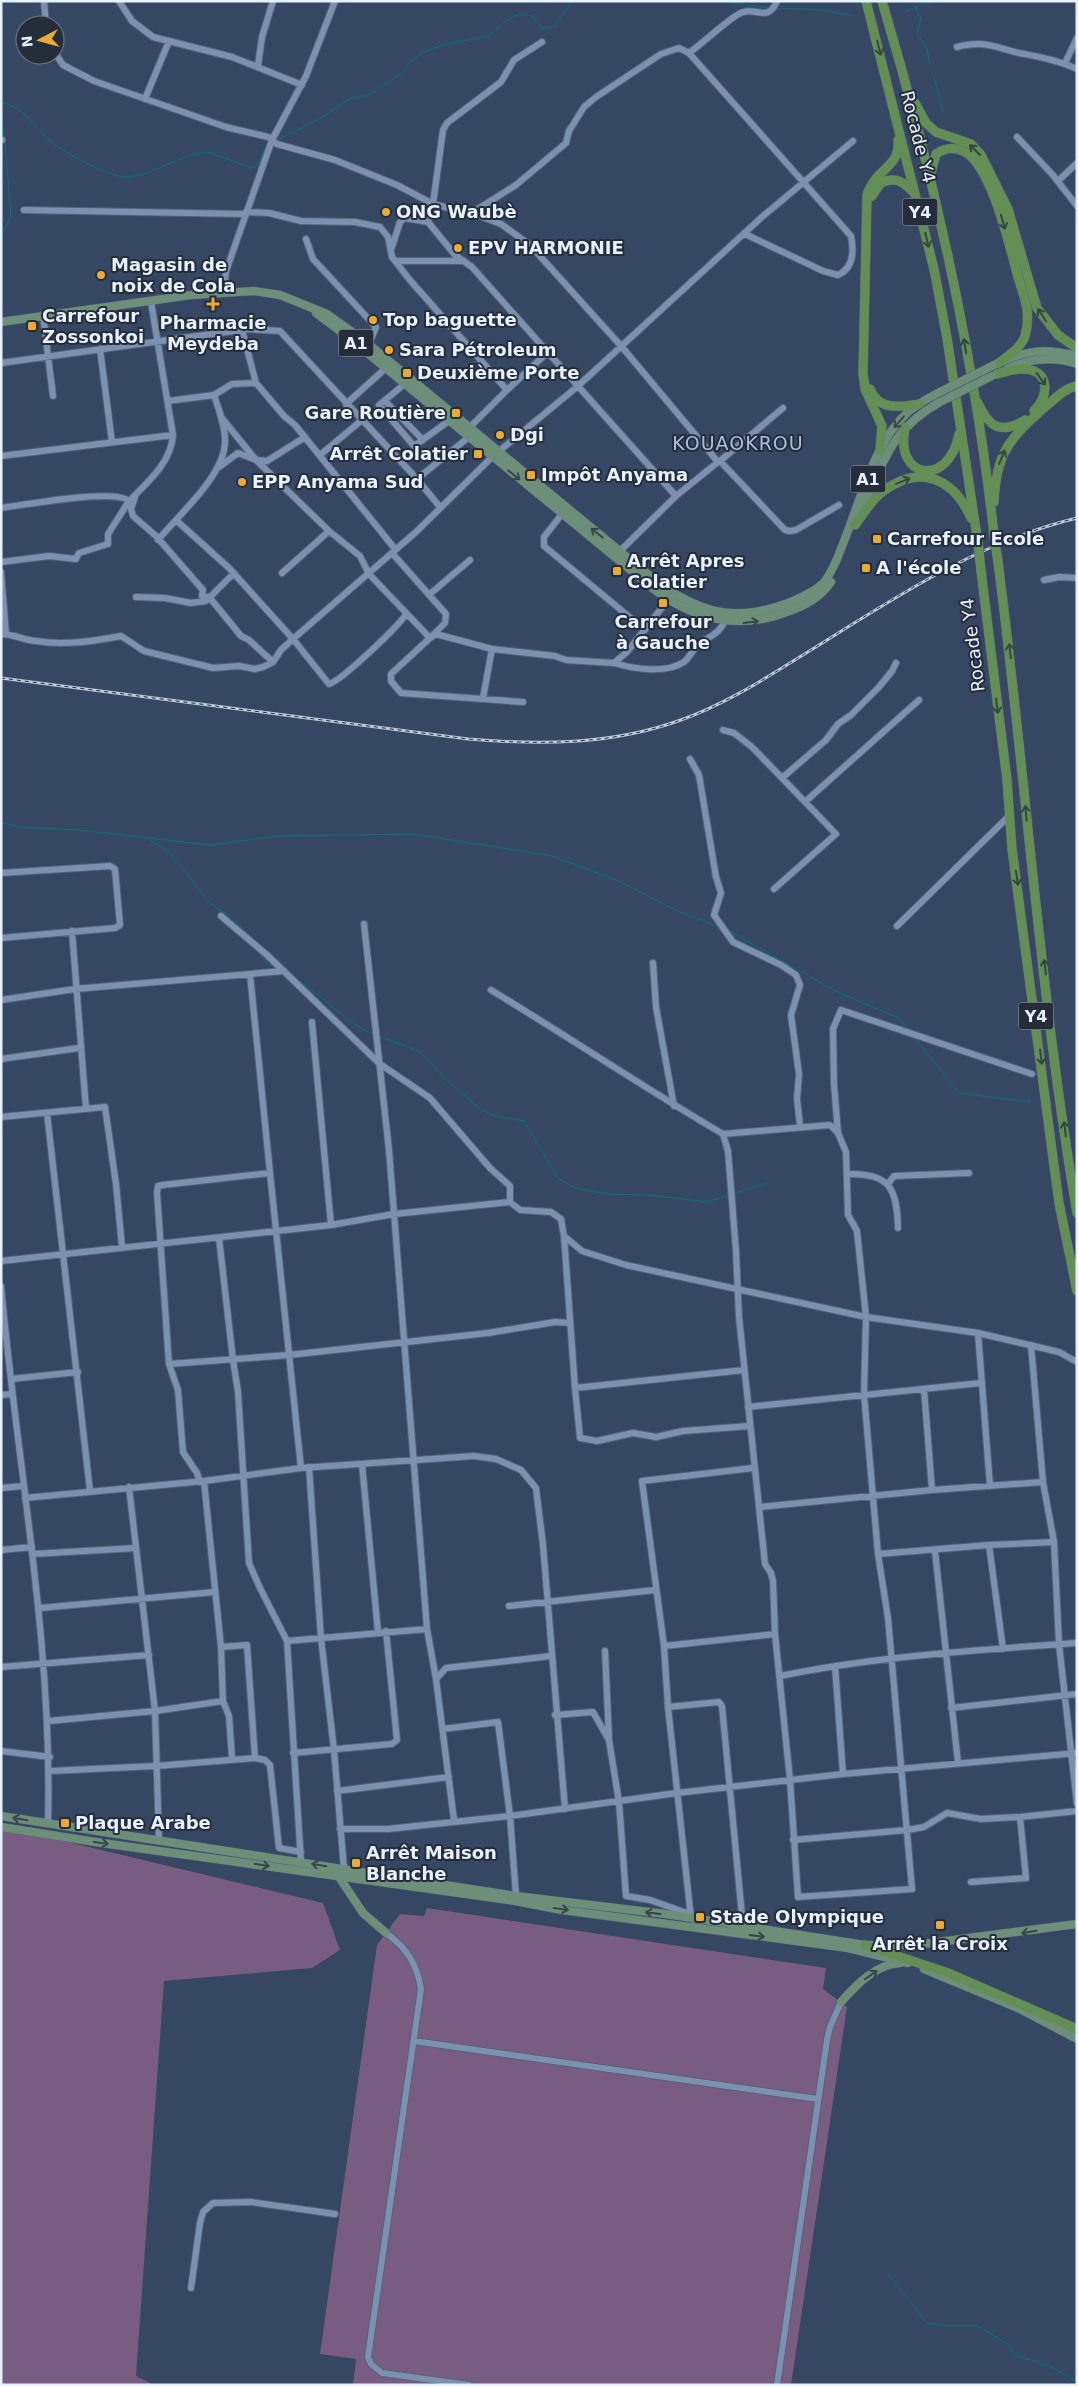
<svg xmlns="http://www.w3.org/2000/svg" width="1078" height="2386" font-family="'DejaVu Sans',sans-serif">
<rect width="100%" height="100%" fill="#354762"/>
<!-- green -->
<path fill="#795c81" d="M1,1828L22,1831L323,1903L340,1950L312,1968L164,1981L136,2376L154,2385H1Z
M427,1908L826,1968L823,1989L847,2007L791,2385H353L356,2359L320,2354L377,1945L400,1914L424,1916Z"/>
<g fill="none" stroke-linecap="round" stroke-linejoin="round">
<!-- stream -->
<path stroke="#017579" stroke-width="1" d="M722,1L769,8
M1017,1H1048
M775,8L824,10L853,16
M915,8L921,18L917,33L927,49L930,64
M905,11L930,2L941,1
M934,77L943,112
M1,102C28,110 31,124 51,141C64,152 108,177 125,177C156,176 179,153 208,152L252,168L257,166L265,148
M1,110L4,138
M278,140L324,116L349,99L369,95L401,74L410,62L423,52L447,44L488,36L510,18L520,14L532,16L543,29L555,26L573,1
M1,236L11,217L5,142
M1,822L18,827L79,830L210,845L278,836L414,834L552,856L619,881L675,910L719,927
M149,839L170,853L210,903L235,920L245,933
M728,930L837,992L899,1018L909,1030
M259,952L266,962L276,968
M299,981C325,997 346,1024 375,1035
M378,1036L419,1051L447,1080L480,1109L495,1116L524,1121L558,1178L575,1188L607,1194L648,1195L707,1202L729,1195
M914,1037L959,1093L1031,1102
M735,1193L768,1183
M887,2273L927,2323L946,2326H977L1008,2344L1015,2356C1039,2361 1057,2368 1077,2382"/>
<!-- minor casing -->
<g stroke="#556379" stroke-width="8">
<path id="minor" d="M44,1L46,25
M119,1L132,21L153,37L232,57L302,85
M542,42L514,60L501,82L447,123L443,130L433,204L428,222L455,255L472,267L676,496
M957,47C986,40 993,47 1019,53C1039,57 1058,60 1077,69
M55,53L63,65L94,81L226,127L268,137L277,144L335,160L397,185L433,204L480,216L501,224L530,245L622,347L718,462L720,461L785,530L790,531L796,530L839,505
M689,53L851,236C854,251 854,268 838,275L823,271L745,234
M1065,63L1077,38
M258,66L262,37L273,1
M145,99L169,41
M1017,137L1052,174L1077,206
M1,140H2
M1058,181L1077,163
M24,210L245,214
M246,212L269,213L301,221L355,222L380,227L388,237L392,257L409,279L507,390
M470,214L516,185L566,143L569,131L584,107L596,97L661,54L679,48L689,53C701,45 732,15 743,12C759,8 768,22 777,1
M306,239L313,259L376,327L372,337L366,342
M392,247L400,222L405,218L428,222
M396,261H464
M224,291L226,271L272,140L306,76L335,1
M43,315L53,396
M242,330L256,383L284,416L295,425L395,549
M100,349L112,442
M1,363L248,329L280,331L417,479L440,507
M407,382L379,405L414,446L453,418
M168,401L214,395L232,384L256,383
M385,401L423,440
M346,404L386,368
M221,417L256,460L329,531L360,556L369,574L430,638L436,634L492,649L555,656L566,660L614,663L627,652L671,596
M469,428L507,390L548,352
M320,455L362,420
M1,456L173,435
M720,461L783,408
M219,467L238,453L256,460L267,461L305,437
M417,479L469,437
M135,497L131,509L133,516L156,536L203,590L202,596L210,598L241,636L249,640L273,662
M1,508C24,505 115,488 129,501C148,482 171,463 173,435L151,302
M562,514L544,537V546L645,630
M177,521L229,568L293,639L329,684C341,681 399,626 406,614
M158,540C179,514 226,475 225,440C225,425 219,410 214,395
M620,551L676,496L718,462
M392,553L446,614L445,623L433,635
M1,562L49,556L76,559L79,553L108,544V534L129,501
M1,572L6,634
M282,573L329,531
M1044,580L1059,577L1077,578
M430,594L470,560
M136,597L165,598L191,603L206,601L234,573
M1,634C13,634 24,640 36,641C64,646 94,641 121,636L144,651L213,668L239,666L255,669L263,667L273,662L281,650L293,639L416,532L492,457L578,386L762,217L853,141
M430,638L391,674V681L401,693L523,702
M614,663C634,669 666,674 684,662C690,657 693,649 699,644C710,636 719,634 725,621
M483,698L492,649
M723,730L734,733L752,747L836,834L774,889
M690,759L699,775L716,877L721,893L714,915L733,942L781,965L796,975L800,985L791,1015L799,1074L797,1099L800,1126
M782,778L826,740L838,724L851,715L879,687L892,671L896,663
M806,801L919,700
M1,873L110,866L115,869L120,925L115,928L1,938
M221,916L267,955L380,1064L430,1098L490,1168L510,1186V1202
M364,924L389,1150L427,1629L436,1679L454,1820
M897,926L1010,815
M72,931L86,1109
M653,963L656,1007L674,1106
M250,974L270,1173
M491,990C569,1037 644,1088 723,1134L728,1151L736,1251L739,1317L765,1564L771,1573L773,1581L775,1634L790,1780L798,1897L912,1889L888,1618L878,1554L864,1394L866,1317L857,1231L848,1215L846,1152L838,1133L830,1125L723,1134
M1,1000L75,989L284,971
M312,1022L331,1225
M1,1059L79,1048
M47,1113L90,1491
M1,1117L105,1107L116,1184L122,1247
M838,1133L834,1084L833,1029L841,1010L1032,1074
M847,1174C889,1173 897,1187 898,1228
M888,1184L894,1176L969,1173
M564,1236L575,1388L744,1370
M219,1238L233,1360L238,1392L249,1563L259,1586L287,1641L301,1862
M1,1261L331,1225L394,1214L510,1202L520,1210L551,1212L561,1219L564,1236L582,1251L626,1265L866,1317L978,1333L1059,1352L1077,1362
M1,1286C17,1465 53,1643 48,1824
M978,1333L990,1486
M1031,1345L1043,1482L1054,1542L1059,1644L1077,1804
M169,1364L289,1355L488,1333L555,1322L570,1323
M11,1379L78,1372
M575,1388L580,1438L597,1441L633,1433L656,1437L683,1431L750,1426
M924,1389L932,1490
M1,1395L12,1394
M748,1407L981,1383
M362,1464L378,1632
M309,1467L321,1638L334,1750L344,1869
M204,1481L221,1647L223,1701L229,1716L232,1758
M200,1482L197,1473L183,1452L178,1390L169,1364L157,1193L158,1186L163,1185L270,1173L301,1468
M129,1487L155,1711L159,1840
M1,1488L23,1486
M25,1498L204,1481L301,1468L474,1456L496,1459L521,1470L536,1488L543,1545L565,1809
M759,1507L932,1490L1043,1482
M989,1545L1003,1649
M1,1550L32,1547
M935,1551L958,1763
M33,1554L136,1548
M878,1554L989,1545L1054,1542
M509,1606L655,1590
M40,1608L215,1592
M287,1641L427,1629
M664,1646L775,1634
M221,1647L247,1645L255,1758
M605,1651L609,1739
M835,1666L843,1774
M1,1667L149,1655
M780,1676C876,1656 979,1650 1077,1643
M436,1679L446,1668L551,1656
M668,1707L719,1702L722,1706L743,1926
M951,1708L1077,1694
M555,1715L593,1712L609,1740L619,1802L626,1896L650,1900L690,1914
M49,1721L155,1711L223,1701
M443,1729L498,1722L510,1816L516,1896
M1,1751L50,1757
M293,1753L392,1744L397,1740L386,1631
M50,1771L156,1766L255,1758L265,1760L270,1765L279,1848L301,1852
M337,1791L449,1777
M340,1829H388L510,1816L677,1793L843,1774L1077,1753
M793,1840L907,1830L924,1827L947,1813L981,1819L1020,1817L1077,1811
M971,1882L1026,1878L1020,1817
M691,1918L668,1707L664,1646L642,1481L753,1468
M386,1933C407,1948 417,1964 421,1989L368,2357L371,2364L382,2373L469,2385
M414,2041L818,2099
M191,2288L200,2223L203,2212L213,2203L251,2202L335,2214
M777,2385L827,2040L830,2027L841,2002"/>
</g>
<!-- major casing -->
<g stroke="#556379" stroke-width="9">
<path id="major" d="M316,313L348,337L656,591C696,620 740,630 787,612C806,605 820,598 831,582
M1,322L191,295L254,291L280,295L327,314L366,342L661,585C707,616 741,622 793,601C803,596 819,590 825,581C835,568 840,551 846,536C862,495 875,441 909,411C918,404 928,398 938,393
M990,367C1023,351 1041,347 1077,356
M1007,369C1030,358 1052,356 1077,364
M861,511C883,463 891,429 940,402
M1,1816L516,1896L666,1914L865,1945H915L1077,1924
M1,1827L102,1843L515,1901L562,1910L848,1948L908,1963
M339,1877L363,1913L386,1933
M924,1969L1018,2008L1077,2039
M841,2002C856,1985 876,1964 900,1963"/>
</g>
<!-- highway casing -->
<g stroke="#556379" stroke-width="10">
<path id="highway" d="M866,1L934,269L947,338L978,543
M882,1C934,175 974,354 994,535
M915,103L926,123L936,132L971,144L981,155L1008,209L1037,308L1058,335L1077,348
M931,173L936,154C945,148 954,146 965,152C991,166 1009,244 1017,273C1020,285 1025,297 1027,309C1028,317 1027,329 1025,336C1021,348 1008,356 999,363
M872,196L881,183C897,176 904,182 915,194
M997,374C1004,372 1013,369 1021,369C1049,368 1051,394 1034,411
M870,389C879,411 899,407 919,404
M978,403C989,427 1000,435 1025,420
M905,427C894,480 949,488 959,434
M880,450L882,426L865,389L863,374L867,195C875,168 901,168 898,140
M994,502C996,453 1009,439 1045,407C1054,400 1064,388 1077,386
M855,525C863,514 871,501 882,492C919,464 953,477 971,518
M998,562C1026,778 1040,997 1077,1213
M981,571L1007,780L1012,849L1059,1203L1077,1291
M865,1945L948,1973L1077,2029"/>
</g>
<!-- minor -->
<use href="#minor" stroke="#7c90af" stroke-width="6"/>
<!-- major -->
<use href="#major" stroke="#6d8f7a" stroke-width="8"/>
<!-- highway -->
<use href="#highway" stroke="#638f57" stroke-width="9"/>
<!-- rail casing -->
<g stroke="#bec9da" stroke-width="3">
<path id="rail" d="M1,678L468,739C539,745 610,745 678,721C725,705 769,676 811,650C896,597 978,542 1077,518"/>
</g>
<!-- rail -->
<use href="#rail" stroke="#242d39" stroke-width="1" stroke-dasharray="4" stroke-linecap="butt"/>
<!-- major-bridge casing -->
<g stroke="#556379" stroke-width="9" stroke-linecap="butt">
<path id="major-bridge" d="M938,393L990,367
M940,402L992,376"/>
</g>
<!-- highway-bridge casing -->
<g stroke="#556379" stroke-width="10" stroke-linecap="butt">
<path id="highway-bridge" d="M994,535L998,562
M978,543L981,571"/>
</g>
<!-- major-bridge -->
<use href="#major-bridge" stroke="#6d8f7a" stroke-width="8"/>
<!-- highway-bridge -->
<use href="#highway-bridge" stroke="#638f57" stroke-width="9"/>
</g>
<!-- one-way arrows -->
<defs><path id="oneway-shaft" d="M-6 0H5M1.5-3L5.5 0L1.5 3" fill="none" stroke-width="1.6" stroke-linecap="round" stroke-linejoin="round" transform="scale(1.25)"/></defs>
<g stroke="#344640">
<use href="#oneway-shaft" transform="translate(879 48) rotate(76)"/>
<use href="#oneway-shaft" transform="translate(975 150) rotate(-135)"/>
<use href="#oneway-shaft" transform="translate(1003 222) rotate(74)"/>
<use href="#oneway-shaft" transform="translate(927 240) rotate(76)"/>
<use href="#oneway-shaft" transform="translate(1042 315) rotate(-123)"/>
<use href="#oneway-shaft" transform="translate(965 346) rotate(-99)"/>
<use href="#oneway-shaft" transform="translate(1041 379) rotate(54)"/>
<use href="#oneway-shaft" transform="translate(1002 457) rotate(-67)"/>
<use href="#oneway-shaft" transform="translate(903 481) rotate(-22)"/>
<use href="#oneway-shaft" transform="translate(1010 651) rotate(-97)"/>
<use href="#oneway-shaft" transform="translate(997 706) rotate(83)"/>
<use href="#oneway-shaft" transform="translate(1026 813) rotate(-95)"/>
<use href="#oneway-shaft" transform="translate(1017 878) rotate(81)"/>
<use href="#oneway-shaft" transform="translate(1045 967) rotate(-97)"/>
<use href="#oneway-shaft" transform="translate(1041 1057) rotate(83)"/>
<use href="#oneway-shaft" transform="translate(1065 1129) rotate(-97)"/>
</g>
<g stroke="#364649">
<use href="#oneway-shaft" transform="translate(899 422) rotate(131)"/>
<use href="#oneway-shaft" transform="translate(514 475) rotate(39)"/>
<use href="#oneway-shaft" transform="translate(597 533) rotate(-141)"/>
<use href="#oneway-shaft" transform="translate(751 622) rotate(-7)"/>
<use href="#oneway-shaft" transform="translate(20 1819) rotate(-171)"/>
<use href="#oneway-shaft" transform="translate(101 1843) rotate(8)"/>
<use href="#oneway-shaft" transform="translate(262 1865) rotate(9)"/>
<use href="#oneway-shaft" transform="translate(319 1865) rotate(-171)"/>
<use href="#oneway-shaft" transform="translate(561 1909) rotate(8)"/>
<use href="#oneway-shaft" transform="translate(653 1913) rotate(-173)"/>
<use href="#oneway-shaft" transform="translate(1029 1932) rotate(171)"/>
<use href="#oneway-shaft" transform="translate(757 1936) rotate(7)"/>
<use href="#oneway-shaft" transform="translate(871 1975) rotate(-35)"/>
</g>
<!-- markers -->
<g fill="#e8ab37" stroke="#242d39" stroke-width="2">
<circle cx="386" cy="212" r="5"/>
<circle cx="458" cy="248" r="5"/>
<circle cx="101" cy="275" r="5"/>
<path d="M210.5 296.5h5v5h5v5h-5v5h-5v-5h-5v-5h5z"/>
<circle cx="373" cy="320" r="5"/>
<rect x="27" y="321" width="10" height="10" rx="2.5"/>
<circle cx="389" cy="350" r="5"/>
<rect x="402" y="368" width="10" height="10" rx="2.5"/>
<rect x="451" y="408" width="10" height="10" rx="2.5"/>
<circle cx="500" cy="435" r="5"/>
<rect x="473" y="449" width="10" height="10" rx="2.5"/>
<rect x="526" y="470" width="10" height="10" rx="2.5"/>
<circle cx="242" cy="482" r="5"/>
<rect x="872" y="534" width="10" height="10" rx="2.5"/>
<rect x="861" y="563" width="10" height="10" rx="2.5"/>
<rect x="612" y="566" width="10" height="10" rx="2.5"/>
<rect x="658" y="598" width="10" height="10" rx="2.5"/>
<rect x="60" y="1818" width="10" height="10" rx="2.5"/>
<rect x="351" y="1858" width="10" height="10" rx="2.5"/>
<rect x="695" y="1912" width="10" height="10" rx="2.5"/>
<rect x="935" y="1920" width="10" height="10" rx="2.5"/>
</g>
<g text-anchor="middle" stroke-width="4" stroke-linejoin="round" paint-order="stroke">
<!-- shield labels -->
<g fill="#242d39" stroke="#acb6c2" stroke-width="1">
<rect x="902.5" y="198.5" width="35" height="27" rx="4"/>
<rect x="338.5" y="329.5" width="35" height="27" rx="4"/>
<rect x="850.5" y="465.5" width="35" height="27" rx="4"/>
<rect x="1018.5" y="1002.5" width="35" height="27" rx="4"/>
</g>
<g font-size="16" font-weight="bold" fill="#e7f0fd">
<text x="920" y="218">Y4</text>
<text x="356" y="349">A1</text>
<text x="868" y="485">A1</text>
<text x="1036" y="1022">Y4</text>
</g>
<!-- street labels -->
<g font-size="18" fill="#e7f0fd" stroke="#242d39">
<text transform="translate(918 137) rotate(76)" y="6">Rocade Y4</text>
<text transform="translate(973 645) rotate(-97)" y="6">Rocade Y4</text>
</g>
<!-- poi labels -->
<g font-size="18" font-weight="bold" fill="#e7f0fd" stroke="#242d39" text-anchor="start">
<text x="396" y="218">ONG Waubè</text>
<text x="468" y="254">EPV HARMONIE</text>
<text x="111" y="271">Magasin de<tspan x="111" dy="21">noix de Cola</tspan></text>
<text x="42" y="322">Carrefour<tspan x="42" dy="21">Zossonkoi</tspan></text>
<text x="383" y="326">Top baguette</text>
<text x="213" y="329" text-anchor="middle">Pharmacie<tspan x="213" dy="21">Meydeba</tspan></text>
<text x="399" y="356">Sara Pétroleum</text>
<text x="417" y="379">Deuxième Porte</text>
<text x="446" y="419" text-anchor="end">Gare Routière</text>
<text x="510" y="441">Dgi</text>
<text x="468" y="460" text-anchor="end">Arrêt Colatier</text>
<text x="541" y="481">Impôt Anyama</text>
<text x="252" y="488">EPP Anyama Sud</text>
<text x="887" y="545">Carrefour Ecole</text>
<text x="627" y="567">Arrêt Apres<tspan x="627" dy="21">Colatier</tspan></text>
<text x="876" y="574">A l'école</text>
<text x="663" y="628" text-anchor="middle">Carrefour<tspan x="663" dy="21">à Gauche</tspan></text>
<text x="75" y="1829">Plaque Arabe</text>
<text x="366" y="1859">Arrêt Maison<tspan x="366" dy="21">Blanche</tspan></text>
<text x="710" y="1923">Stade Olympique</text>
<text x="940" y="1950" text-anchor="middle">Arrêt la Croix</text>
</g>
<!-- neighbourhood labels -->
<g font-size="19" letter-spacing="1" fill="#aabfe0" stroke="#242d39">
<text x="738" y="450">KOUAOKROU</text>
</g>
</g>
<!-- border -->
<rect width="1078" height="2386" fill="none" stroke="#e7f0fd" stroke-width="5"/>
<!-- north arrow -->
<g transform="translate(40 40) rotate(264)"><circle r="24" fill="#242d39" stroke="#727b87"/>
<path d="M0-4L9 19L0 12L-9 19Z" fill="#e8ab37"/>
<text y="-8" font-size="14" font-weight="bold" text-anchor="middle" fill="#e7f0fd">N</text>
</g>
</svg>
